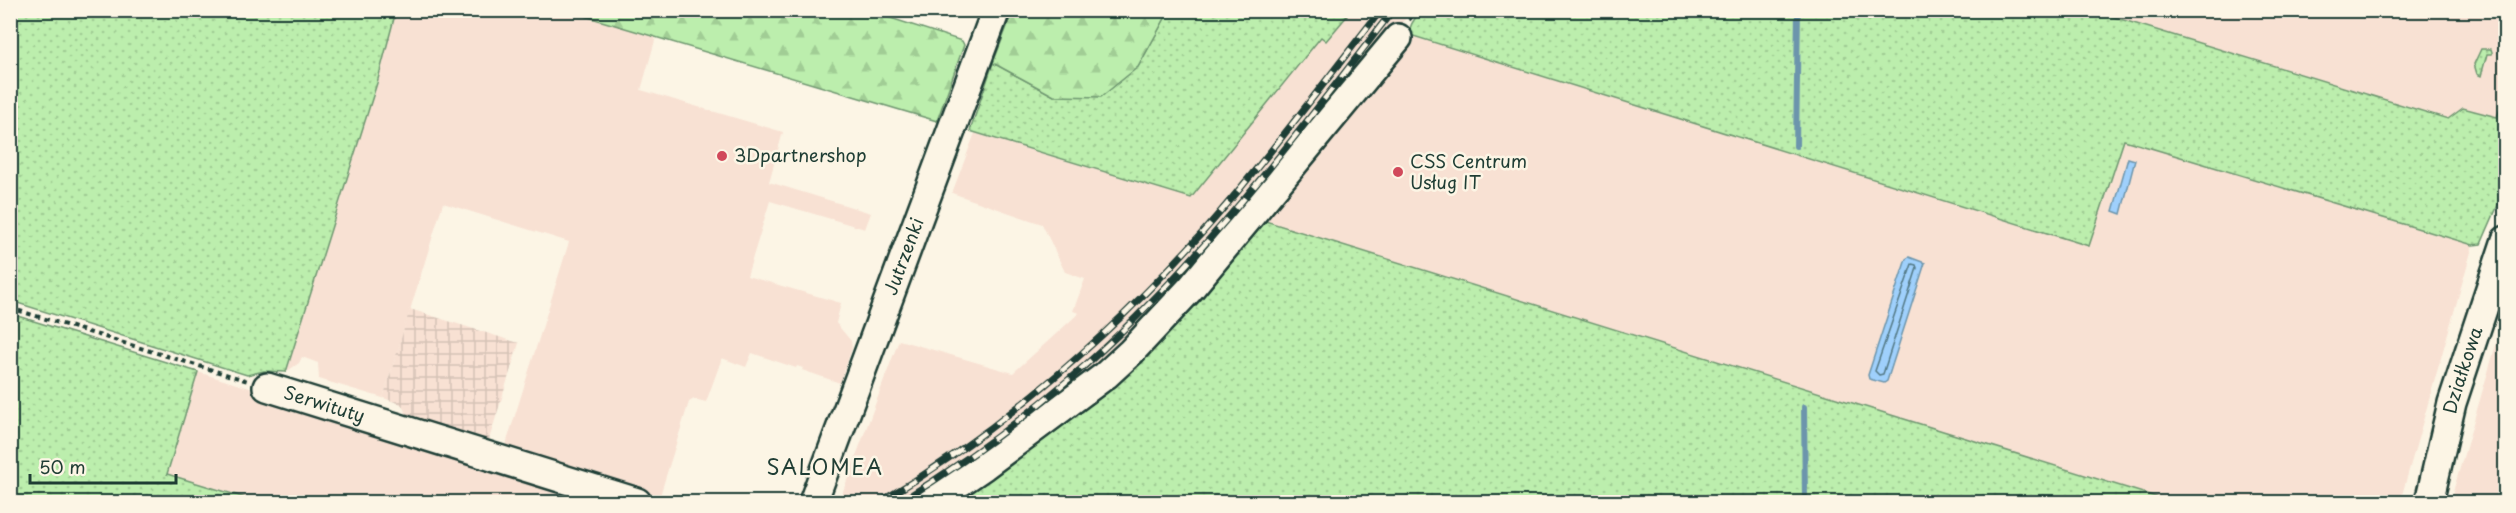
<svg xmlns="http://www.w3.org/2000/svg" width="2516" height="513" font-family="'Playpen Sans',sans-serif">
<defs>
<pattern id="industrial-grid" width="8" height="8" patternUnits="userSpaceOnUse" patternTransform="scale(1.5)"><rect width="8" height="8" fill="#f8e1d3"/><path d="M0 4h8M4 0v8" fill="none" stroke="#d4c2b6"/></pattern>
<pattern id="grass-dots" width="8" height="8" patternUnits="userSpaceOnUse" patternTransform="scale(1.5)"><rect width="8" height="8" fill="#bceead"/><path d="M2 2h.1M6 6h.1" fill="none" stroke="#a1cd95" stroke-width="1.8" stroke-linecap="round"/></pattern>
<pattern id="forest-firs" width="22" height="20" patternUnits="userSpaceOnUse" patternTransform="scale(1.5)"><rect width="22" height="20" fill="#bceead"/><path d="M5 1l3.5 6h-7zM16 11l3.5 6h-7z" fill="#a1cd95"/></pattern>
</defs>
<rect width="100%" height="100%" fill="#fcf5e5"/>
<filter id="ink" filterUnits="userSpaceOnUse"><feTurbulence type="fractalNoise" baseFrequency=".0167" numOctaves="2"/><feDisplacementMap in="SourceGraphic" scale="12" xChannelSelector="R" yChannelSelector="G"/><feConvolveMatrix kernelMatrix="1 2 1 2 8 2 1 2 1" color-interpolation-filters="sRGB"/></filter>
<g filter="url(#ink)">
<!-- built -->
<path fill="#f8e1d3" d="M396,11H568L656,37L641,90L783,132L769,182L871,213L865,229L770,201L747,276L841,303L836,323L851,341L852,348L840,383L802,370L803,368L797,366L796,368L752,353L746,367L722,358L706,402L694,399L689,402L658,502L503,454L569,242L443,203L383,398L319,379L318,363L302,357L299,363L286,372L377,83Z
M1352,11H1412L1132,339L955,478L917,502H839L899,340L1013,373L1079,313L1073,311L1085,279L1065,272L1042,224L952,193L975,133L1191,198L1321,37L1326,41Z
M2094,11H2505V136L2448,119Z
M1415,36L2088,246L2124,140L2473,245L2400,502H2172L1262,220Z
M2505,314V502H2450Z
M198,372L509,469L619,502H259L167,474Z"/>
<!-- industrial -->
<path fill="url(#industrial-grid)" d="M410,309L519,343L486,449L414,427L401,404L383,398Z"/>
<!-- grass -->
<path fill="url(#grass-dots)" stroke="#6e9670" stroke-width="1.5" d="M11,10L396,11L377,83L286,372L264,371L247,375L11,301Z
M1329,10L1347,16L1326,41L1321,37L1191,198L970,131L993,63L1054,96L1138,67L1169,11Z
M1421,10L2094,11L2448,119L2463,108L2497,117L2500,109L2505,110V189L2481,244L2473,245L2124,140L2089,246L1410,35C1408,25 1416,18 1421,10Z
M2481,49H2491L2492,52V54H2487L2481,76L2477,74L2474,64Z
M1262,220L2172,502H949L1056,421L1094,403L1136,362Z
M11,314L198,372L167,474L259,502H11Z"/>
<!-- forest -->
<path fill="url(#forest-firs)" stroke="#6e9670" stroke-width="1.5" d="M568,11H869L962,41L964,45L937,121Z
M1013,11V10L1169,11L1138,67L1101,97L1054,96L993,63Z"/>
<!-- water -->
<path fill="#9fd0fc" stroke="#6c95ac" stroke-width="1.5" d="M2128,158L2135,160L2121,214L2113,211Z
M1909,257L1925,263L1887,381L1884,383L1869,379L1868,375L1906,259Z"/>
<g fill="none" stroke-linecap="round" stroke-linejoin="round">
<!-- shore -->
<path stroke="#527884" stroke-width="1.5" d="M1912,264L1916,265L1917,268L1883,374L1879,375L1875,371Z"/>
<!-- stream -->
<path stroke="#6c95ac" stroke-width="6" d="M1796,146L1798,10
M1804,407L1805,502"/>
<!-- minor casing -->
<g stroke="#1f3d34" stroke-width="32">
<g id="minor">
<path id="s1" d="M267,387L637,502"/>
<path id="s2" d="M813,502L996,10"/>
<path d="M931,502L984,466L1106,375L1131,352L1190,289L1398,38"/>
<path id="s3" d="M2429,502L2452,403L2506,240"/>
</g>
</g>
<!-- path -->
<path stroke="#1f3d34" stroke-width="4" stroke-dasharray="4.5 4.5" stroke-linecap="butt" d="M1409,20L1416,10
M10,308L248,381"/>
<!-- minor -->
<use href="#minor" stroke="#fcf5e5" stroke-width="27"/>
<!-- rail casing -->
<g stroke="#1f3d34" stroke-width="7">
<path id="rail" d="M880,502C1000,431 1109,337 1202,233C1265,162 1322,85 1381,10
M900,502C990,447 1078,378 1152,301C1240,211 1316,110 1393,10"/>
</g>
<!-- rail -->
<use href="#rail" stroke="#fcf5e5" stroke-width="4.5" stroke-dasharray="14" stroke-linecap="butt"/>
</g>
</g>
<!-- markers -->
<g fill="#d1495b" stroke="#fcf5e5" stroke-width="2">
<circle cx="722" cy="156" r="6"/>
<circle cx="1398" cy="172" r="6"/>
</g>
<g text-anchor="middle" stroke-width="5" stroke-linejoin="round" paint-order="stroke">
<!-- poi labels -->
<g font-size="18" fill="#1f3d34" stroke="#fcf5e5" text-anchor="start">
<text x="734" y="162">3Dpartnershop</text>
<text x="1410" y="168">CSS Centrum<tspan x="1410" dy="21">Usług IT</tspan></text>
</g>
<!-- street labels -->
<g font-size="18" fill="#1f3d34" stroke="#fcf5e5">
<text dy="6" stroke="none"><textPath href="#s2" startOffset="262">Jutrzenki</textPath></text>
<text dy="6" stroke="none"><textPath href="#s3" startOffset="136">Działkowa</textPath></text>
<text dy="6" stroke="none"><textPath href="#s1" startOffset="60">Serwituty</textPath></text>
</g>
<!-- quarter labels -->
<g font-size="21" letter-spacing="1.5" fill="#1f3d34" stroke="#fcf5e5">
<text x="825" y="475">SALOMEA</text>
</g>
</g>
<!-- margin -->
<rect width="2516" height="513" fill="none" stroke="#fcf5e5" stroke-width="36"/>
<rect x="18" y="18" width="2480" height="477" fill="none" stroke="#1f3d34" stroke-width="2" filter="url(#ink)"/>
<!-- scale -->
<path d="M30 474v9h146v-9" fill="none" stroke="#1f3d34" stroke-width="3"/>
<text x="39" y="474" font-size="18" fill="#1f3d34" stroke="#fcf5e5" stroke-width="4.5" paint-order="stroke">50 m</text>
</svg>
